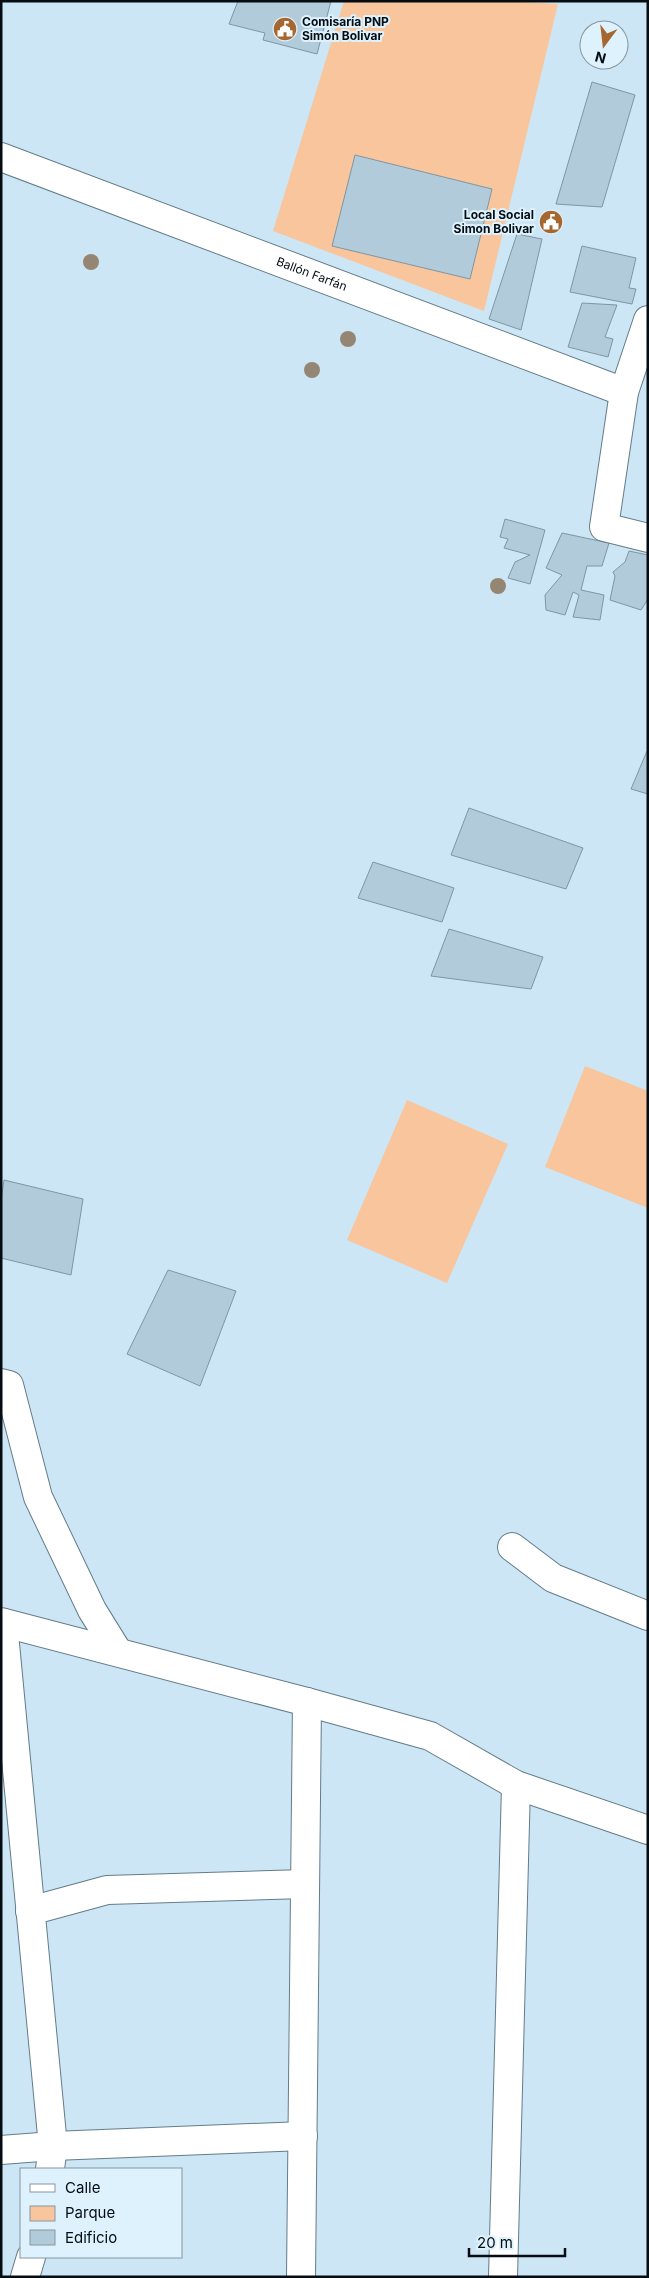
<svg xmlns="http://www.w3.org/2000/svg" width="649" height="2278" font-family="Inter,sans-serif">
<rect width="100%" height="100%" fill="#cce6f5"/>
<!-- green -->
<path fill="#f9c59d" d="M344,1H503L558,4L484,311L273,231Z
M585,1066L648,1091V1208L545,1167Z
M407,1100L508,1144L447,1283L347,1240Z"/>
<!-- building -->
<path fill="#b2cbda" stroke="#7e96a4" d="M238,1H331L317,54L263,40L265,33L229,24Z
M592,82L635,95L602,207L556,204Z
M355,155L492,189L470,279L332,246Z
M517,234L542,239L521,330L489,319Z
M582,246L636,258L629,288L636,289L632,304L570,292Z
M582,303L617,305L605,337L613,339L608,357L568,347Z
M505,519L545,530L530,584L508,578L515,562L530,555L504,548L508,539L500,537Z
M562,533L609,543L602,566H587L581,590L604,595L600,620L573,617L579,595L573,592L565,615L546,610L545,595L562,575L546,568Z
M629,551L648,555V599L641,610L610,600L615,576L613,572L625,562Z
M647,751H648V794L631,789Z
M469,808L583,848L566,889L451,855Z
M373,862L454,888L442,922L358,898Z
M449,929L543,957L531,989L431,976Z
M4,1180L83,1199L71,1275L1,1258V1200Z
M168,1270L236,1291L200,1386L127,1354Z"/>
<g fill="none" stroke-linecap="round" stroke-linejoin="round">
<!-- minor casing -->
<g stroke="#647c89" stroke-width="30">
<g id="minor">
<path id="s1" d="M1,157L624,392"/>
<path d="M648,320L624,392L604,527L648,538"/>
<path d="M1,1383L9,1385L38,1497L92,1610L118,1652"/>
<path d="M512,1547L553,1578L648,1616"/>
<path d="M1,1622L307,1702L430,1736L516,1785L648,1830"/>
<path d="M3,1623L53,2146L50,2169"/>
<path d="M30,1911L107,1890L305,1884"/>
<path d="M1,2150L53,2146L303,2136"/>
<path d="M25,2277L31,2257"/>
<path d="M301,2277L307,1702"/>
<path d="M503,2277L516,1785"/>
</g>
</g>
<!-- minor -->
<use href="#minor" stroke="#fff" stroke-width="28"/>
</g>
<!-- trees -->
<g fill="#958673">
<circle cx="91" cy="262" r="8"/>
<circle cx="348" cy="339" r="8"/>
<circle cx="312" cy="370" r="8"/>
<circle cx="498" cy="586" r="8"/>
</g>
<!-- icons -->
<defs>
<g id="civic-disc" transform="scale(1.25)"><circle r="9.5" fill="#a6662f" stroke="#def2fe"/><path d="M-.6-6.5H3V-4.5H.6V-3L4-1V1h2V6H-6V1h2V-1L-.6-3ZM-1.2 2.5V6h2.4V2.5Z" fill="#fff"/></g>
</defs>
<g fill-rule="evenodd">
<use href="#civic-disc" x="285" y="29"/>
<use href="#civic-disc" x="551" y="222"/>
</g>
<g text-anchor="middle" stroke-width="4" stroke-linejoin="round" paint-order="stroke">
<!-- poi labels -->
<g font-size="12" font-weight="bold" fill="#050d12" stroke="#def2fe" text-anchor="start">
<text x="302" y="26">Comisaría PNP<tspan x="302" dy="14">Simón Bolivar</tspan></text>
<text x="534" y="219" text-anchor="end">Local Social<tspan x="534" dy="14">Simon Bolivar</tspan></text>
</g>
<!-- street labels -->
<g font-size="12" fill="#050d12" stroke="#def2fe">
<text dy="4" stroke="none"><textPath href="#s1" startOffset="332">Ballón Farfán</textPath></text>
</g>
</g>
<!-- border -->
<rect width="649" height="2278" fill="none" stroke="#050d12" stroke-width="5"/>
<!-- legend -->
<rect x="20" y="2168" width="162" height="90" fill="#def2fe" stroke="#8796a0"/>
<rect x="30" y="2184" width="25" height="8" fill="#ffffff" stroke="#8796a0"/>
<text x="65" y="2193" font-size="15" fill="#050d12">Calle</text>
<rect x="30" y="2206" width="25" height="15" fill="#f9c59d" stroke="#8796a0"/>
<text x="65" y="2218" font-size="15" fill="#050d12">Parque</text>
<rect x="30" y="2230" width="25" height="15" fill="#b2cbda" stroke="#8796a0"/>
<text x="65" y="2243" font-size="15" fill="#050d12">Edificio</text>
<!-- north arrow -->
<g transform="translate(604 45) rotate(195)"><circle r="24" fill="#def2fe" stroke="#8796a0"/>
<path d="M0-4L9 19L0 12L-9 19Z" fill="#a6662f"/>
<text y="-8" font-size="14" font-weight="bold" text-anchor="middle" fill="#050d12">N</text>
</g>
<!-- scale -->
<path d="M469 2248v8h96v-8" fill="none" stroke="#050d12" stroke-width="2.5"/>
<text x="477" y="2248" font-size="15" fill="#050d12" stroke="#def2fe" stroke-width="4" paint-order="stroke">20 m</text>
</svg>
